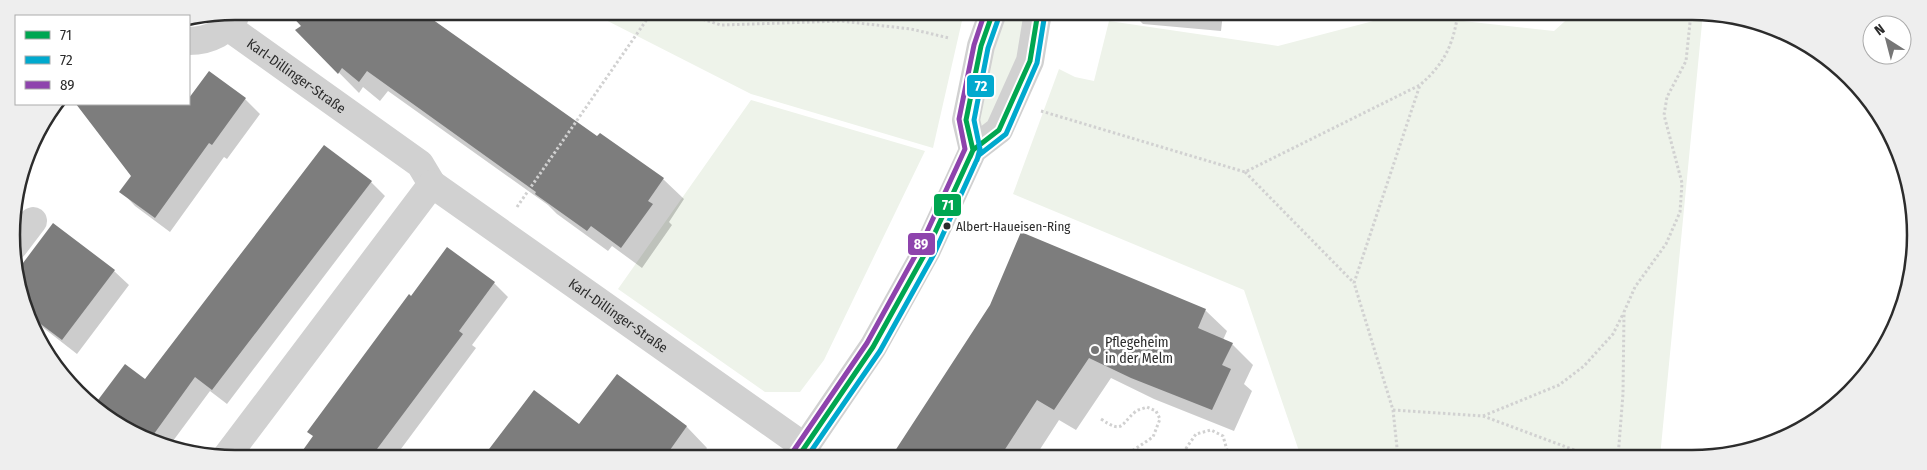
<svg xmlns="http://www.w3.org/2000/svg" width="1927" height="470" font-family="'Fira Sans Condensed',sans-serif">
<rect width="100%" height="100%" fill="#fff"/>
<!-- green -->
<path fill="#eef3ea" d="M590,12H964L933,148L751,94Z
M993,12H1038L1030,61L973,150Z
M1574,13H1703L1660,457H1301L1244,290L1013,194L1059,69L1075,77L1094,81L1109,21L1278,46L1400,14L1554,31Z
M751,100L925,151L824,360L800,392H765L618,289Z"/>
<!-- shadow -->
<path fill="#0003" d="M289,11H398L428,41L598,138L663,179L684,199L669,222L672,225L642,268L612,246L608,251L557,214L548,205L388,91L380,101L363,87L359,93L297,30L303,26Z
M1131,12L1223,13L1221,31L1143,24Z
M209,72L245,99L260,114L227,159L224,157L170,232L135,206L121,191L132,176L77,104H162L174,120L186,104H189V100Z
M371,182L385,196L227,404L210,391L170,445L123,429L96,405L125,366L145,381Z
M21,184L25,187L19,195Z
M53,225L114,271L129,285L77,354L32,319L19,293L17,273Z
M448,249L494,283L508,297L472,345L476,348L395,457H299Z
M991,305L1205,310L1227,331L1223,340L1232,344L1253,365L1244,384L1252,391L1234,431L1154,399L1111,378L1076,430L1059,420L1035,457H893Z
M617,376L687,427L707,448L701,457H485L580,426Z"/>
<!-- building -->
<path fill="#7d7d7d" d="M287,11L422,12L597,136L600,133L664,178L648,201L653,204L621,248L591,226L587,231L535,194L536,192L367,71L359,82L342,68L338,74L295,30L301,26Z
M209,71L246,98L212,145L209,143L155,218L119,192L131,176L76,104H189V98Z
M324,145L372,181L212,390L195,377L151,438L123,429L95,404L125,364L145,379Z
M53,223L115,270L62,340L30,316L19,293L17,271Z
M1021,232L1206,309L1198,328L1233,343L1222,365L1231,369L1212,410L1131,378L1089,358L1054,410L1037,400L1000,457H891L990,305Z
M447,247L495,282L459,331L463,334L371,457H298L313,436L307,432L409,294L411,296Z
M617,374L687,426L665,457H483L534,390L579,424Z"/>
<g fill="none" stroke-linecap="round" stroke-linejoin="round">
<!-- path -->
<path stroke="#d1d1d1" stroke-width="3" stroke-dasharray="2.5 2.5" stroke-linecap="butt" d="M679,12L721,25L841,21L911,29L949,38
M1041,111L1245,172L1420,85C1445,63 1453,45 1458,13
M1245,172L1354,283
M517,207L652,12
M1393,410L1483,416L1577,451L1583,457
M1483,416L1559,385L1584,366L1613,334L1623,314
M1101,419C1123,434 1120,425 1135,412C1138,409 1143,409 1147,407L1156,411L1160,419L1153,437L1123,457
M1180,457L1196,434L1211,430L1223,436L1227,450L1223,457
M1398,457L1393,410L1354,283L1420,85
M1618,457L1623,394L1624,312L1635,287L1666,244L1680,212L1682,183L1664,115L1667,97L1686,61L1691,13"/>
<!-- street -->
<g stroke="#d1d1d1" stroke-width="28">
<path id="s1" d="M228,27L420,164L432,184"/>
<path d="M189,41C208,41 231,32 237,11"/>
<path d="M973,150L966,120L981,46L993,12"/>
<path d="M14,246L33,221"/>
<path id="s2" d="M226,457L432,184L805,447"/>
<path d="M798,457L873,347L927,250L973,150L999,130L1030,61L1038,12"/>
</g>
<!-- bus-1 casing -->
<g stroke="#fff" stroke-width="9">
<path id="bus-1" d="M970,157L973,150L966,120L981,46L993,12
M798,457L873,347L927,250L973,150L999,130L1030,61L1038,12"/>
</g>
<!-- bus-2 casing -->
<g stroke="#fff" stroke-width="9">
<path id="bus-2" d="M977,160L980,149L974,120L988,48L1000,14
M807,457L880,351L934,254L979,155L1006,134L1037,63L1045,13"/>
</g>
<!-- bus-3 casing -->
<g stroke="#fff" stroke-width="9">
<path id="bus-3" d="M792,453L867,343L920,247L965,149L959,119L974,45L985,12"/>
</g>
<!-- bus-1 -->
<use href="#bus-1" stroke="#00a651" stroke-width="5"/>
<!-- bus-2 -->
<use href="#bus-2" stroke="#00a9ce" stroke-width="5"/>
<!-- bus-3 -->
<use href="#bus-3" stroke="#8e44ad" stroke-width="5"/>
</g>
<!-- markers -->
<circle fill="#2c2c2c" stroke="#fff" stroke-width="2" cx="947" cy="226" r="4.5"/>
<circle fill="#767676" stroke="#fff" stroke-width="2" cx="1095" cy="350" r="5"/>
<g text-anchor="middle" stroke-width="5" stroke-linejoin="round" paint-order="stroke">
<!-- bus labels -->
<g font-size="13" fill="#2c2c2c" stroke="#fff" text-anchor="start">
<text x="956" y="231">Albert-Haueisen-Ring</text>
</g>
<!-- street labels -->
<g font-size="14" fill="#2c2c2c" stroke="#fff">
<text dy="5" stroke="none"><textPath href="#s1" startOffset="84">Karl-Dillinger-Straße</textPath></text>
<text dy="5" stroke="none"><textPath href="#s2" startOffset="570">Karl-Dillinger-Straße</textPath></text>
</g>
<!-- poi labels -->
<g font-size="14" fill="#2c2c2c" stroke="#fff" text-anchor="start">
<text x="1105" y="347">Pflegeheim<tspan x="1105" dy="16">in der Melm</tspan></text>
</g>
</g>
<!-- crop -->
<path d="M0 0H1927V470H0ZM235 20H1692A215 215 0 0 1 1907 235V235A215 215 0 0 1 1692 450H235A215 215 0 0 1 20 235V235A215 215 0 0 1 235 20Z" fill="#eee" fill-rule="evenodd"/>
<path fill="none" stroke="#2c2c2c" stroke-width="2.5" d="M235 20H1692A215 215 0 0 1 1907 235V235A215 215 0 0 1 1692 450H235A215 215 0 0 1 20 235V235A215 215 0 0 1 235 20Z"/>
<g stroke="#fff" stroke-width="2">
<rect x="966" y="74" width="29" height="24" rx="5" fill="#00a9ce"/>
<rect x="933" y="193" width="29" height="24" rx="5" fill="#00a651"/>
<rect x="907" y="232" width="29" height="24" rx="5" fill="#8e44ad"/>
</g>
<g font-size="14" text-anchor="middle" font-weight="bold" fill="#fff">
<text x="981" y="91">72</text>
<text x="948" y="210">71</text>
<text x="921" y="249">89</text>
</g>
<!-- legend -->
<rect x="15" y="15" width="175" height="90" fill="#ffffff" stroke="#ababab"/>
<rect x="25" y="31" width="25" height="8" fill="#00a651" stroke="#ababab"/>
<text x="60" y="40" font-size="15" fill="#2c2c2c">71</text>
<rect x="25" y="56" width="25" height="8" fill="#00a9ce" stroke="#ababab"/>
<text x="60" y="65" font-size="15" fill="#2c2c2c">72</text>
<rect x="25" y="81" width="25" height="8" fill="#8e44ad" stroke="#ababab"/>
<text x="60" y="90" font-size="15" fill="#2c2c2c">89</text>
<!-- north arrow -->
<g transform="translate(1887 40) rotate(324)"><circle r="24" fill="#ffffff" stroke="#ababab"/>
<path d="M0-4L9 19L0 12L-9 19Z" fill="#767676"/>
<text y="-8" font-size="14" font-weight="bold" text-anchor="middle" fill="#2c2c2c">N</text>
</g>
</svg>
